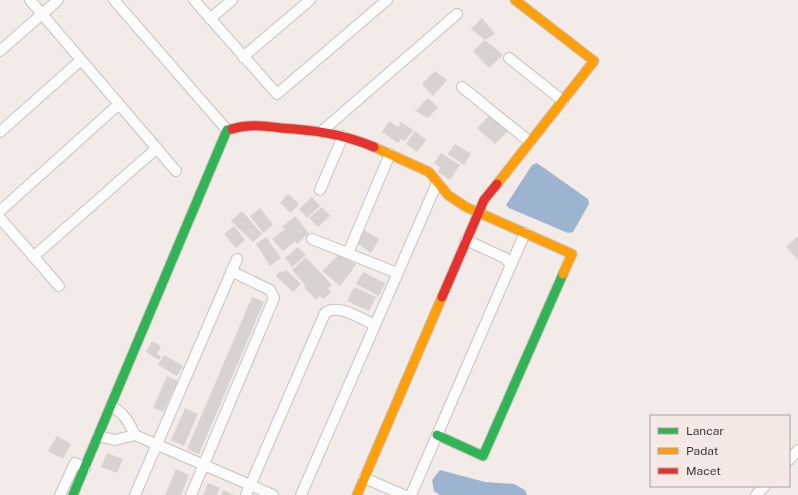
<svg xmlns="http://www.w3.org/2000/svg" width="798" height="495" font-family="'Public Sans',sans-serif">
<rect width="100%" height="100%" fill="#f2ebe8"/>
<!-- water -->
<path fill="#9db4d1" d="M537,163L588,199L589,204L573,232L568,233L509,208L506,205L532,165Z
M440,470L485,482L514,484L525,490L527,495H440L434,491L432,480Z"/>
<!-- building -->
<path fill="#d8d3d1" d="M482,18L495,34L485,40L471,29Z
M485,40L503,55L489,68L473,51Z
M435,71L447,80L433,96L422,84Z
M428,98L438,107L428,118L415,111Z
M492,113L508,131L495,144L477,128Z
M389,121L398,127L401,122L413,130L405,141L401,139L398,143L382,132Z
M415,131L426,140L417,152L406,144Z
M455,144L471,154L464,165L448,154Z
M441,153L460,165L450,180L438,172L440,167L434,163Z
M288,194L299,204L291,213L280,203Z
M312,197L320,206L307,218L299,209Z
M322,207L330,216L318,227L309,218Z
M260,208L273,225L263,233L250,216Z
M242,211L262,234L253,242L231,221Z
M295,216L309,233L297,244L295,241L283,251L272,239L285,229L282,227Z
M234,226L245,240L236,248L224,234Z
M364,230L379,239L371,253L357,243Z
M798,236V260L786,247Z
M266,237L281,258L270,266L256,244Z
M298,247L306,255L292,267L285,258Z
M341,253L356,265L340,286L322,271Z
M306,257L332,285L328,288L331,292L323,299L320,296L316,300L304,287L306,286L292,270Z
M286,270L301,284L293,292L276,276L280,271L282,273Z
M363,272L385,283L379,296L356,284Z
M354,287L376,297L369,311L347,301Z
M252,297L264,302L199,454L187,449Z
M152,341L161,346L157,354L161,356L159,360L146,352Z
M164,355L183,366L177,376L158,365Z
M167,376L178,381L163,412L153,408Z
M185,408L198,414L184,446L171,440Z
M57,436L71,444L63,459L48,451Z
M107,453L123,459L117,473L101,467Z
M176,469L189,475L184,488L181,495H165Z
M208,483L220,488L217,495H203Z
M223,490L234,495H221Z"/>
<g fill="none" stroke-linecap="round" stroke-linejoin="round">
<!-- street casing -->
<g stroke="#c8c2c0" stroke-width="12">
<path id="street" d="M30,0L176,171
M114,0L227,130
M194,0L277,94L387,0
M210,19L232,0
M0,51L58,0
M243,57L310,0
M509,58L563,101
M462,87L530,142
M322,131L457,14
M0,132L81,60
M320,190L343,136
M0,211L119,104
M0,218L59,286
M312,239L397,273
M348,253L390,154
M33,257L157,148
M511,265L525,233
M111,406C124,413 129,422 135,435
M98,436L115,440L135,435L273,495
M789,460L798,450
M364,478L404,495
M60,495L75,463L85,468
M135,495L237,259
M191,495L274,298L270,290L231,271
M246,495L325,313C339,303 361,319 375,325
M301,495L437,183
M411,495L511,265L505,258L466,240
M756,495L765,486"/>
</g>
<!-- fast casing -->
<g stroke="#c8c2c0" stroke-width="11">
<path id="fast" d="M437,435L483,456L563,274
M73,495L227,130L232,129"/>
</g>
<!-- slow casing -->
<g stroke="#c8c2c0" stroke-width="11">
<path id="slow" d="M374,147L429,172L448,195L466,207L572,254L563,274
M497,184L594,61L515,0
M357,495L442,297"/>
</g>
<!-- jam casing -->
<g stroke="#c8c2c0" stroke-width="11">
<path id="jam" d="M232,129C249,124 264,126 281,128C314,130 343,134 374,147
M442,297L484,200L497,184"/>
</g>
<!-- street -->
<use href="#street" stroke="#fdfcfc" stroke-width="10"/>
<!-- fast -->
<use href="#fast" stroke="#30b455" stroke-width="9"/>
<!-- slow -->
<use href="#slow" stroke="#ff9f0a" stroke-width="9"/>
<!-- jam -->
<use href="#jam" stroke="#e5322d" stroke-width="9"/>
</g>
<!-- legend -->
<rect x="650" y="415" width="140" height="72" fill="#f5e9e5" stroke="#aba29f"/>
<rect x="658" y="428" width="20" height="6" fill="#30b455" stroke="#aba29f"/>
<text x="686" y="435" font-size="12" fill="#3c3836">Lancar</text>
<rect x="658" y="448" width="20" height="6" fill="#ff9f0a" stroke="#aba29f"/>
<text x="686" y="455" font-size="12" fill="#3c3836">Padat</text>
<rect x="658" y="468" width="20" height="6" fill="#e5322d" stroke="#aba29f"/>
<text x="686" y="475" font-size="12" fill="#3c3836">Macet</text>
</svg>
